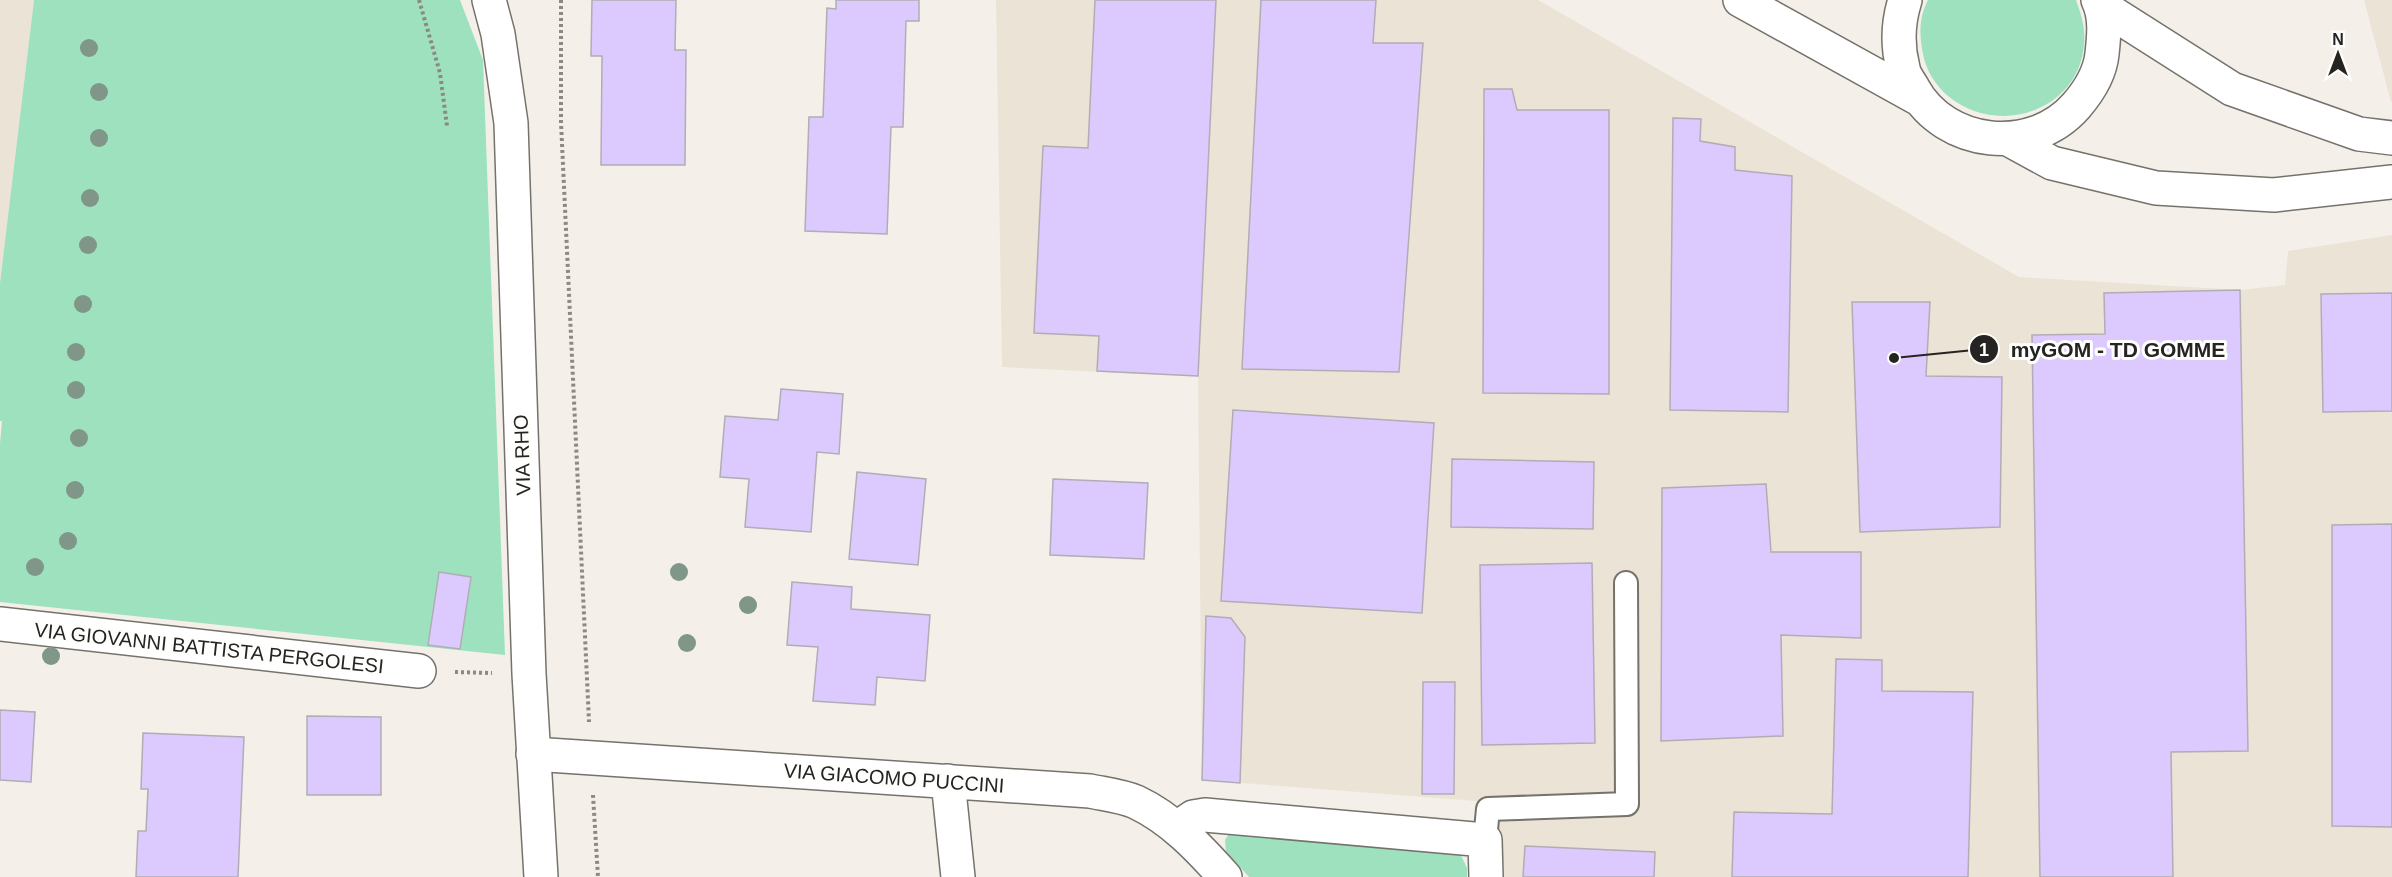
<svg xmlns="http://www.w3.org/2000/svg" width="2392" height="877" font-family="Helvetica,sans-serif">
<rect width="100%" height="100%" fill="#f4f0e9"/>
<!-- built -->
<path fill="#ebe3d5" d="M0,0H34L0,283Z
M996,0H1538L2019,277L2240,290L2285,285L2288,251L2392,235V877H1492L1491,831L1476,801L1202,780L1198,377L1002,367Z
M2364,0H2392V102H2391Z"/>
<!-- green -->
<path fill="#9de1bf" d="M34,0H460L483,60L505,655L0,602V443L2,421H0V283Z
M1928,0H2076C2081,14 2086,29 2084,45C2078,112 1997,137 1948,96C1935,85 1926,70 1923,54C1919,35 1919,17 1928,0Z
M1230,832L1459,851L1467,868V877H1249L1226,852L1225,840Z"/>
<!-- building -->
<path fill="#dccafe" stroke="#b0adb5" stroke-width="1.5" d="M592,0H676L675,50H686L685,165H601L602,56H591Z
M836,0H919V21H906L903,127H891L887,234L805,231L809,117H823L827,8L836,9Z
M1095,0H1216L1198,376L1097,371L1099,336L1034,333L1043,146L1088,148Z
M1261,0H1376L1373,43H1423L1399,372L1242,369Z
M1484,89H1512L1517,110H1609V394L1483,393Z
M1673,118L1701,119L1700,141L1735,147V170L1792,176L1788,412L1670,410Z
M2240,290L2248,751L2171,752L2173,877H2040L2032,335L2105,334L2104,293Z
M2392,293V411L2323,412L2321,294Z
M1852,302H1930L1926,376L2002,377L2000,527L1860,532Z
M781,389L843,394L839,454L817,452L811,532L745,527L749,479L720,477L725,416L778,420Z
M1233,410L1434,423L1422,613L1221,601Z
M1452,459L1594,462L1593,529L1451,527Z
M857,472L926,479L918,565L849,559Z
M1053,479L1148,483L1144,559L1050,555Z
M1766,484L1771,552H1861V638L1781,635L1783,736L1661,741L1662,488Z
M2392,524V827L2332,826V525Z
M1592,563L1595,743L1482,745L1480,565Z
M439,572L471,577L460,649L428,645Z
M792,582L852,587L851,609L930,615L925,681L877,677L875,705L813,701L818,647L787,645Z
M1206,616L1231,618L1245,637L1240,783L1202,780Z
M1836,659L1882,660V691L1973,692L1968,877H1732L1734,812L1832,814Z
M1423,682H1455L1454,794H1422Z
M0,710L35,712L31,782L0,780Z
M307,716L381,717V795H307Z
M143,733L244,737L238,877H136L138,831H146L148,789H141Z
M1525,846L1655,852L1654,877H1523Z"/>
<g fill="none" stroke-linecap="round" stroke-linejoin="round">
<!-- service casing -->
<g stroke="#75726b" stroke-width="26">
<path id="service" d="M1485,840L1488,809L1627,804L1626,583"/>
</g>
<!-- minor casing -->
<g stroke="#75726b" stroke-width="36">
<path id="minor" d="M0,624L419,671
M533,754L1090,791C1104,794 1122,796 1136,802C1172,819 1199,848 1225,877
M948,781L958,877
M1177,828L1193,817L1205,815L1485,840L1486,877"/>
</g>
<!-- secondary casing -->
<g stroke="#75726b" stroke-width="36">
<path id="secondary" d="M489,0L498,34L511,123L529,674L541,877
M1740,0L1919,99
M1905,0C1898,22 1897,45 1903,68C1904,75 1909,81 1913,88C1945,147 2032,156 2076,106C2089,91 2100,74 2102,54C2104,36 2106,16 2098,0
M2100,5L2232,89L2359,134L2392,138
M2008,139L2052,163L2156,188L2274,195L2392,182"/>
</g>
<!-- path -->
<path stroke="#8c8985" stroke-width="4" stroke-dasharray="3 3" stroke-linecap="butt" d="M419,0L440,73L447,126
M561,0V122L589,722
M455,672L492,673
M593,795L598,877"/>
<!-- service -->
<use href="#service" stroke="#fff" stroke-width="22"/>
<!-- minor -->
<use href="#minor" stroke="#fff" stroke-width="33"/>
<!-- secondary -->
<use href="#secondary" stroke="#fff" stroke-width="33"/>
</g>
<!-- trees -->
<g fill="#7f9688">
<circle cx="89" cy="48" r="9"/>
<circle cx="99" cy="92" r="9"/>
<circle cx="99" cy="138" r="9"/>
<circle cx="90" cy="198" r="9"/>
<circle cx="88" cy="245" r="9"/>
<circle cx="83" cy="304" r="9"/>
<circle cx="76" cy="352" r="9"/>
<circle cx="76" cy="390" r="9"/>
<circle cx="79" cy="438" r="9"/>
<circle cx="75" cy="490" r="9"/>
<circle cx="68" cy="541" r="9"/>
<circle cx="35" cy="567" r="9"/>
<circle cx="679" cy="572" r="9"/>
<circle cx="748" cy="605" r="9"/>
<circle cx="687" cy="643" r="9"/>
<circle cx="51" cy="656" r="9"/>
</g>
<g text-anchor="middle" stroke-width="6" stroke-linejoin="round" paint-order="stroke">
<!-- street labels -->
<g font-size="20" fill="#262422" stroke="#fefefc">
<text transform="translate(522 455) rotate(-92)" y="7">VIA RHO</text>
<text transform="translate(209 648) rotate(6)" y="7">VIA GIOVANNI BATTISTA PERGOLESI</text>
<text transform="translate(894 778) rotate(4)" y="7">VIA GIACOMO PUCCINI</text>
</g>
</g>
<!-- callouts -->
<path fill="none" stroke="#262422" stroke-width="2" d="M1894 358L1984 349"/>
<g fill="#262422" stroke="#fefefc" stroke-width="2">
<circle cx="1894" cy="358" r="6"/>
<circle cx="1984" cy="349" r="15"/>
</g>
<g font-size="18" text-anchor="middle" font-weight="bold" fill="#fff">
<text x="1984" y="356">1</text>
</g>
<g font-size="21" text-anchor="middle" font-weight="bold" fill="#262422" stroke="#fefefc" stroke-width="6" stroke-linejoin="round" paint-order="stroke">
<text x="2118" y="357">myGOM - TD GOMME</text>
</g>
<!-- north arrow -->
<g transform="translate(2338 54)" stroke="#fefefc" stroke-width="4.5" paint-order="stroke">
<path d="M0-4.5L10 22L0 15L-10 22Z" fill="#262422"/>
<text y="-9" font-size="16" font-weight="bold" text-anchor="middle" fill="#262422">N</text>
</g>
</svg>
